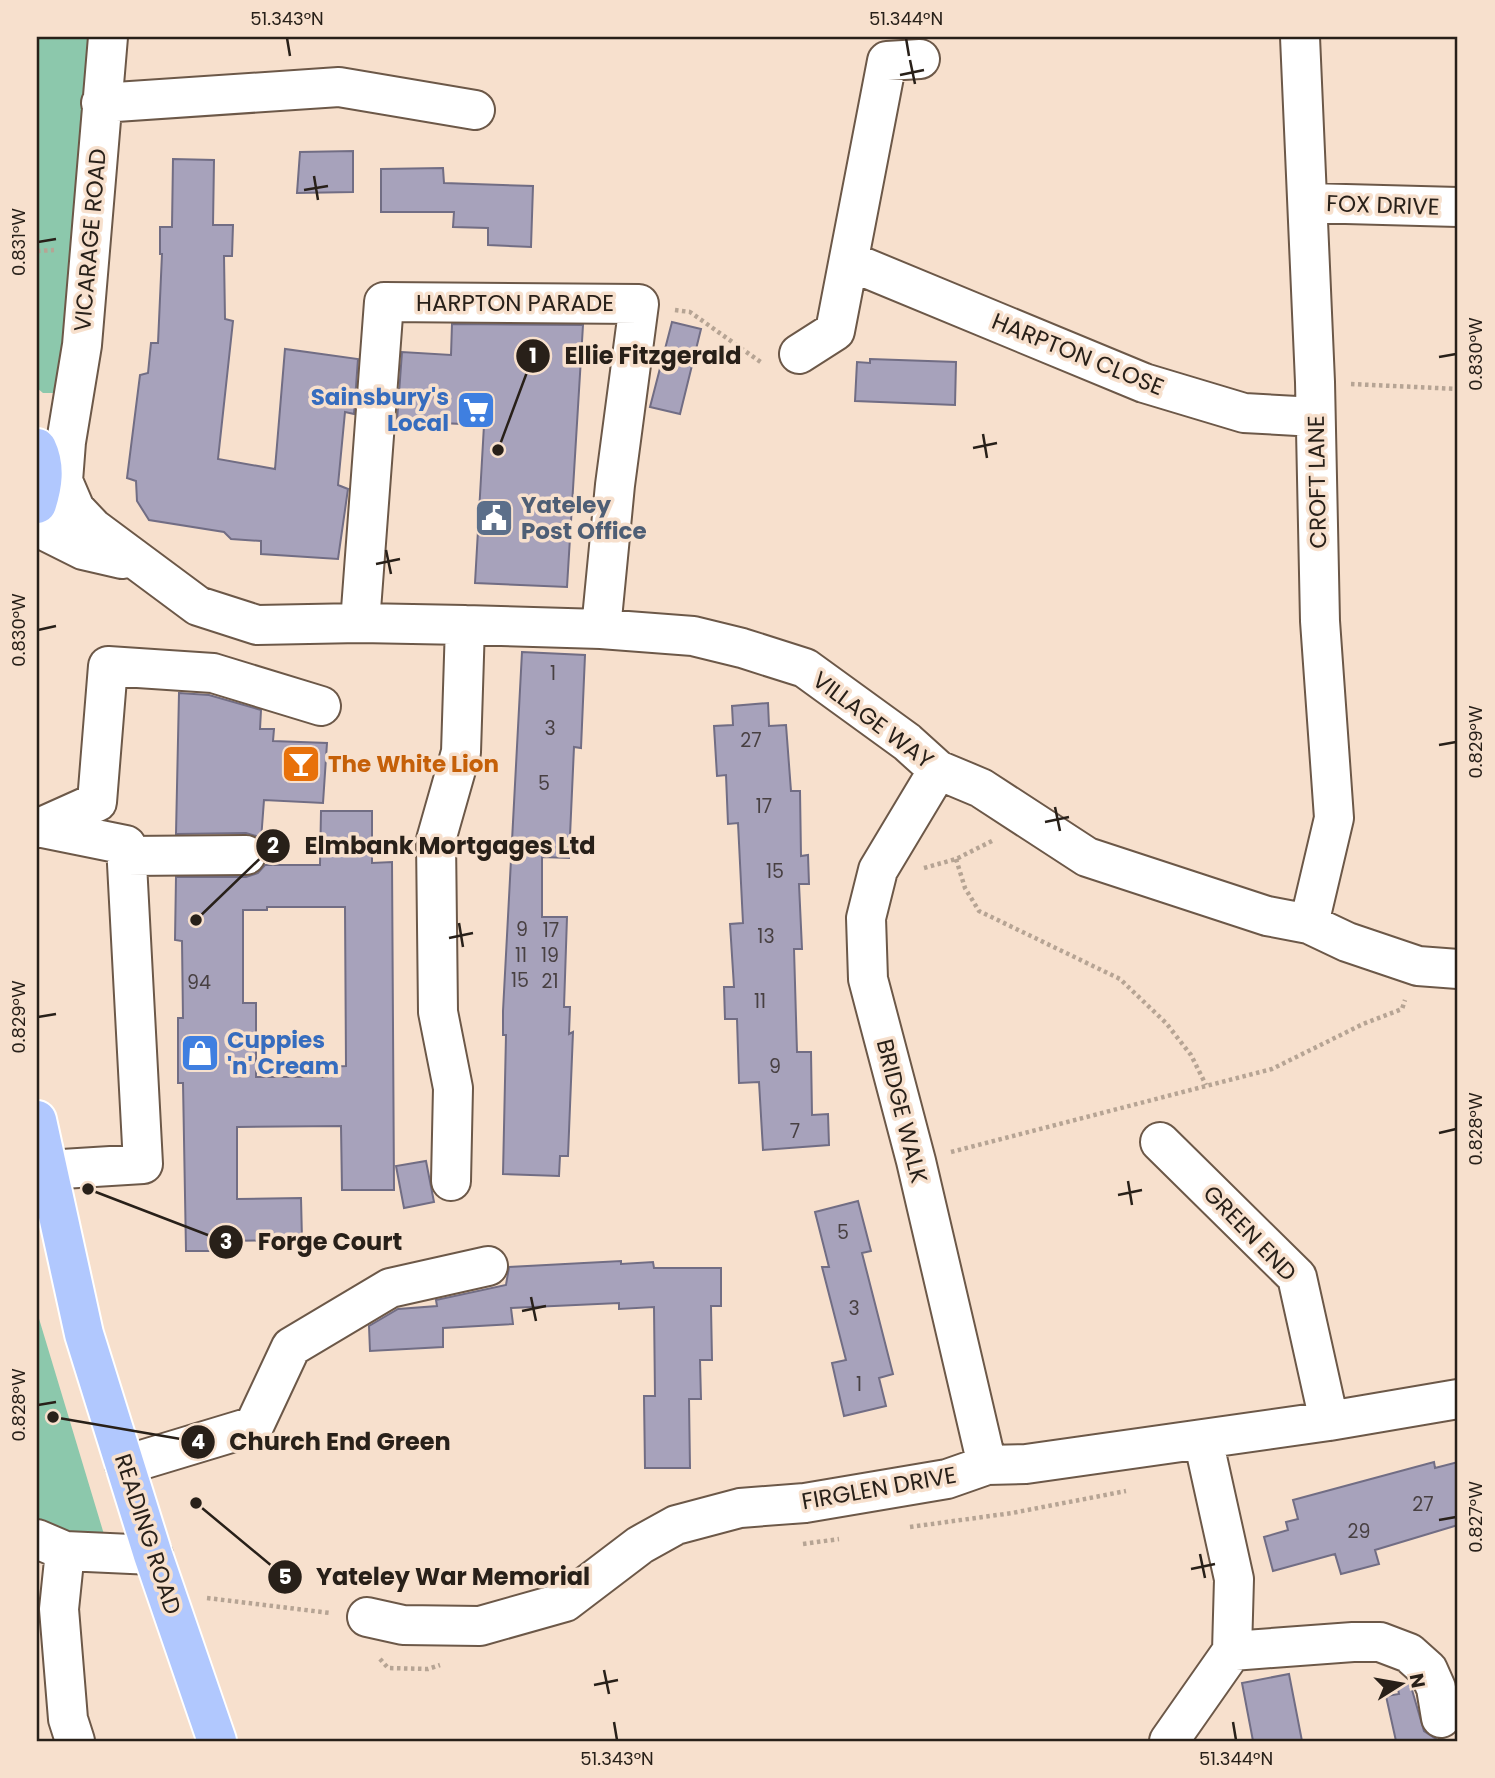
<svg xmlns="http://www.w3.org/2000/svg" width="1495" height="1778" font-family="Poppins,sans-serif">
<rect width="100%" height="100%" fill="#f7e0cd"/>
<!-- green -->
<path fill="#8cc8ac" d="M37,37H96L59,393H43L37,388Z
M37,1312L106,1541L85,1544L37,1522Z"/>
<!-- building -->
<path fill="#a7a2bb" stroke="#716d84" stroke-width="2" fill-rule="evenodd" d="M353,151V192L297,193L300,152Z
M173,159L214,160L213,225H233L232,256H224L225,319L233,321L218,459L275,469L285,349L358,359L354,414L345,412L338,485L348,489L338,559L261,554V541L231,539L224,532L149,520L137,501L136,481L127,478L140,375L148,373L151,343H158L162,254H160V227H172Z
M443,168L444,183L533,186L531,247L488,245V228L453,227L454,212H381V169Z
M672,322L701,329L680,414L650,407Z
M452,324L583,325L567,587L475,583L484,425L397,421L402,352L451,355Z
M870,359L956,362L955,405L855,401L857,362L870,363Z
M522,652L585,655L581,748L574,747L569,858L542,857V917H567L564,1007H570L569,1034L573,1032L568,1156H560L559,1176L503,1174L506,1035H503V1011Z
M179,693L209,695L261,710L260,729H274L273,741L327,743L323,803L264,800L261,840L256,836L246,833L176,834Z
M768,703L769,726L786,725L791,791H800L801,856L808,855L809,884H799L802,949H794L797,1052H811L812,1115L828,1114L829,1145L763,1150L759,1082L739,1083L737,1019H725L724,987H734L730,924L743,923L738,823L728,824L726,775L717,776L714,726L733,725L732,706Z
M321,811H372V863L392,862L394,1190H342L341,1126L237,1127V1199L301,1198L302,1240L228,1241V1251H186L183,1083H178V1018H183L182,941L175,940L176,877H246L258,873L265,865H320ZM267,907H345L346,1066L327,1067V1077H256V1003H243V910H267Z
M426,1161L434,1202L404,1208L396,1166Z
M858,1201L871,1251L862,1253L893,1374L879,1378L886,1406L844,1416L832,1363L846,1360L822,1267H829L815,1212Z
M621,1261V1264L653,1262L654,1268H721V1306H711L712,1360H700L701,1399H689L690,1468H645L644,1396H655L654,1307L619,1309V1303L511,1308L513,1324L443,1328V1347L370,1351L369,1326L398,1309L437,1306L436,1300L506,1285L509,1267Z
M1434,1462L1435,1468L1458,1462V1525L1375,1550L1379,1564L1341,1574L1335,1554L1273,1571L1264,1537L1288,1530L1286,1522L1298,1519L1293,1500Z
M1289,1674L1302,1741H1253L1242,1683Z
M1410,1683L1424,1731L1439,1741H1396L1386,1696L1399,1694L1397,1685Z"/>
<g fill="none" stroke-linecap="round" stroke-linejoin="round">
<!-- minor casing -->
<g stroke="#6c5848" stroke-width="42">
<path id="minor" d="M1300,37L1315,382L1320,621L1334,818L1309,924
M101,103L339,87L475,110
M1308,203L1458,207
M849,261L1144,383L1244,413L1315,417
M799,354L835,331L887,61L920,59
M43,487L75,509L93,528L198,606L257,625L360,623L465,625L601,629L693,636L742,648L805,668L907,742L938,770L981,788L1087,857L1267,916L1309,924L1347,942L1418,966L1458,969
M75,509L63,481L66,442L82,345L108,37
M37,527L83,550L122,559
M360,623L384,302L639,304L615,485L601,629
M938,770L878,870L866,918L868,979L916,1161L987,1465
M37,827L126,845L143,1164L46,1170L37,1184
M39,828L97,802L108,666L213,673L321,706
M127,856L246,855
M1160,1142L1297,1277L1329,1421
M451,1181L453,1088L438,1012L436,840L461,752L465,625
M125,1465L254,1426L291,1347L390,1288L488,1266
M37,1539L65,1551L153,1555
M65,1551L59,1609L68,1719L75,1741
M367,1617L403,1625L480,1626L565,1602L640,1545L676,1525L740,1508L805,1503L947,1479L987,1465L1026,1464L1329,1421L1458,1399
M1232,1651L1353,1642H1380L1409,1653L1428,1670L1436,1688L1441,1718
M1169,1741L1232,1651L1234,1579L1203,1439"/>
</g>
<!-- major casing -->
<g stroke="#fff" stroke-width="42">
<path id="major" d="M37,448C46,467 43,485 37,504
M37,1120L84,1334L153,1555L217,1741"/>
</g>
<!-- path -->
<path stroke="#b6a494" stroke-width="4.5" stroke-dasharray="3.5 3.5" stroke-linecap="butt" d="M37,251L54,250
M675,310L690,312L762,363
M1351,384L1458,389
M956,859L965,888L979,911L1120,979L1166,1023L1191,1055L1206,1085
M924,868L956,859L994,840
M951,1152L1272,1069L1363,1024L1402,1009L1405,1000
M910,1527L1012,1513L1126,1491
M803,1544L839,1539
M207,1598L330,1613
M380,1659L388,1668L428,1669L440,1665"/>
<!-- minor -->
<use href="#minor" stroke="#fff" stroke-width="38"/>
<!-- major -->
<use href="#major" stroke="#b1c8fe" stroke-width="38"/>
</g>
<!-- ticks -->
<path fill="none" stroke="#282019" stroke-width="2.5" d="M287,38L290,56M906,38L909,56M910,60L915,84M900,75L924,70M314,176L318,200M304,190L328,186M38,242L56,239M1439,357L1456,354M983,434L987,458M973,448L997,443M386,550L391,574M376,564L400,559M38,630L56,626M1439,745L1456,742M1055,807L1060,831M1045,822L1069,817M459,923L463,947M449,938L473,933M38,1017L56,1014M1439,1133L1456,1129M1128,1181L1132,1205M1118,1195L1142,1190M531,1297L536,1321M522,1311L546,1306M38,1405L56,1402M1439,1520L1456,1517M1200,1554L1205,1578M1191,1569L1215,1564M604,1670L609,1694M594,1685L618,1680M614,1722L617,1740M1233,1722L1236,1740"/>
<!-- icons -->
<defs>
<g id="supermarket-square" transform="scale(2.0125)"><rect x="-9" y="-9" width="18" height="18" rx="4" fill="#3f7fe0" stroke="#f7e0cd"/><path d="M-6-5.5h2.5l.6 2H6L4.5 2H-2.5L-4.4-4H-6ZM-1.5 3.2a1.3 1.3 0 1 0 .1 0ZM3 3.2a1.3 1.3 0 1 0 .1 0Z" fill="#fff"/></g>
<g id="civic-square" transform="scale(2.0125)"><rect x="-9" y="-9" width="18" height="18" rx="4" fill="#5c6f8a" stroke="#f7e0cd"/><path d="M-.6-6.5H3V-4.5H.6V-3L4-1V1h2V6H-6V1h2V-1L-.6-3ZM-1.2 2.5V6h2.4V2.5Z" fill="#fff"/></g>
<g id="bar-square" transform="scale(2.0125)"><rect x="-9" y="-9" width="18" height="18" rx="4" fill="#e8710a" stroke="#f7e0cd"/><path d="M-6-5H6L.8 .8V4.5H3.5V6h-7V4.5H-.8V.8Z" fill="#fff"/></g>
<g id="shop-square" transform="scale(2.0125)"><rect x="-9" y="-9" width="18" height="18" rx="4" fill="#3f7fe0" stroke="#f7e0cd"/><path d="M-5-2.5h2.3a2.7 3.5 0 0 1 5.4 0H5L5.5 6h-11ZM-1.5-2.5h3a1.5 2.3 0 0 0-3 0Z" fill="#fff"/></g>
</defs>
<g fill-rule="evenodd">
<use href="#supermarket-square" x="476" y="410"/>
<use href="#civic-square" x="494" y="518"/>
<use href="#bar-square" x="301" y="764"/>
<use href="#shop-square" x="200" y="1053"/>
</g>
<g text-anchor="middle" stroke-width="7" stroke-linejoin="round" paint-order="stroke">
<!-- number labels -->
<g font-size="19" fill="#484042">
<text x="553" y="680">1</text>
<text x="550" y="735">3</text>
<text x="751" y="747">27</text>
<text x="544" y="790">5</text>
<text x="764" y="813">17</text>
<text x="775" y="878">15</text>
<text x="522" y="936">9</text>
<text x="551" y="937">17</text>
<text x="766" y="943">13</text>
<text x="521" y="962">11</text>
<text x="550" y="962">19</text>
<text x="520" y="987">15</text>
<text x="550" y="988">21</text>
<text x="199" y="989">94</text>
<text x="760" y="1008">11</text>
<text x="775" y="1073">9</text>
<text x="795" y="1138">7</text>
<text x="843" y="1239">5</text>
<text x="854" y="1315">3</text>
<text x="859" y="1391">1</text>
<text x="1423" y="1511">27</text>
<text x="1359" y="1538">29</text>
</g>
<!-- street labels -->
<g font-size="23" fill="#282019" stroke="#f7e0cd">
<text transform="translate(1383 205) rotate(2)" y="8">FOX DRIVE</text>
<text transform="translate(90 240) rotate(-85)" y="8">VICARAGE ROAD</text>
<text x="515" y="311">HARPTON PARADE</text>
<text transform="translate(1078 354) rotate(22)" y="8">HARPTON CLOSE</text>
<text transform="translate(1317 482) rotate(-91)" y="8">CROFT LANE</text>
<text transform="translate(873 720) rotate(37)" y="8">VILLAGE WAY</text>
<text transform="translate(902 1111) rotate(76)" y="8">BRIDGE WALK</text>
<text transform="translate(1250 1233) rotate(46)" y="8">GREEN END</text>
<text transform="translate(879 1488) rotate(-10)" y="8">FIRGLEN DRIVE</text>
<text transform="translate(148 1534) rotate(72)" y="8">READING ROAD</text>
</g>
<!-- shop labels -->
<g font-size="23" font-weight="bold" fill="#366cbe" stroke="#f7e0cd" text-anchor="end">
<text x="449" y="405">Sainsbury's<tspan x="449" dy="26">Local</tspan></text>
<text x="227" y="1048" text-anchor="start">Cuppies<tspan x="227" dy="26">'n' Cream</tspan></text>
</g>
<!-- service labels -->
<g font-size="23" font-weight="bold" fill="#4e5e75" stroke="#f7e0cd" text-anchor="start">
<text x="521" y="513">Yateley<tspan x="521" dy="26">Post Office</tspan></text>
</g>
<!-- food labels -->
<g font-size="23" font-weight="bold" fill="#c56008" stroke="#f7e0cd" text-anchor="start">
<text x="328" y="772">The White Lion</text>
</g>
</g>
<!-- callouts -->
<path fill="none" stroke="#282019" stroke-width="2.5" d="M498 450L533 356M196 920L273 846M88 1189L226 1242M53 1417L198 1442M196 1503L285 1577"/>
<g fill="#282019" stroke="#f7e0cd" stroke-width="2.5">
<circle cx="498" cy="450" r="7"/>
<circle cx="196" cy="920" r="7"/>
<circle cx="88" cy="1189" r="7"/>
<circle cx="53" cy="1417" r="7"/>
<circle cx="196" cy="1503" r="7"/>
<circle cx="533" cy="356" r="18"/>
<circle cx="273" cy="846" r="18"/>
<circle cx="226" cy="1242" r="18"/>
<circle cx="198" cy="1442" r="18"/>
<circle cx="285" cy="1577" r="18"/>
</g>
<g font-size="21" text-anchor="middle" font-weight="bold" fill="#fff">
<text x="533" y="363">1</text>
<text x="273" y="853">2</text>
<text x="226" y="1249">3</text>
<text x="198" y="1449">4</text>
<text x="285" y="1584">5</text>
</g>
<g font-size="24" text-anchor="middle" font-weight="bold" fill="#282019" stroke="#f7e0cd" stroke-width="7" stroke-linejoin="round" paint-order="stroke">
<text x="653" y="364">Ellie Fitzgerald</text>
<text x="450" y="854">Elmbank Mortgages Ltd</text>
<text x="330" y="1250">Forge Court</text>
<text x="340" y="1450">Church End Green</text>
<text x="453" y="1585">Yateley War Memorial</text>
</g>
<!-- border -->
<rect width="1495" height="1778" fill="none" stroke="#f7e0cd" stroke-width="77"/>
<!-- north arrow -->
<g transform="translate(1401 1684) rotate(79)" stroke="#f7e0cd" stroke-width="5" paint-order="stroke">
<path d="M0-5L12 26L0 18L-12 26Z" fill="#282019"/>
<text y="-10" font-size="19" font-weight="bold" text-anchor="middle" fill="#282019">N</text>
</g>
<rect x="38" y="38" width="1418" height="1702" fill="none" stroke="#282019" stroke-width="2.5"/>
<g font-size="18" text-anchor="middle" fill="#282019">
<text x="287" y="25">51.343°N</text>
<text x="906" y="25">51.344°N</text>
<text transform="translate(19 242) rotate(-90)" y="6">0.831°W</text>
<text transform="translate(1476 354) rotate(-90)" y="6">0.830°W</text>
<text transform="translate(19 630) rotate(-90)" y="6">0.830°W</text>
<text transform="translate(1476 742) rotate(-90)" y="6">0.829°W</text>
<text transform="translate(19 1017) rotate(-90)" y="6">0.829°W</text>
<text transform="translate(1476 1129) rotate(-90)" y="6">0.828°W</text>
<text transform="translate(19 1405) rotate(-90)" y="6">0.828°W</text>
<text transform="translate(1476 1517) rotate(-90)" y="6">0.827°W</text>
<text x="617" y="1765">51.343°N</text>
<text x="1236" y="1765">51.344°N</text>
</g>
</svg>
